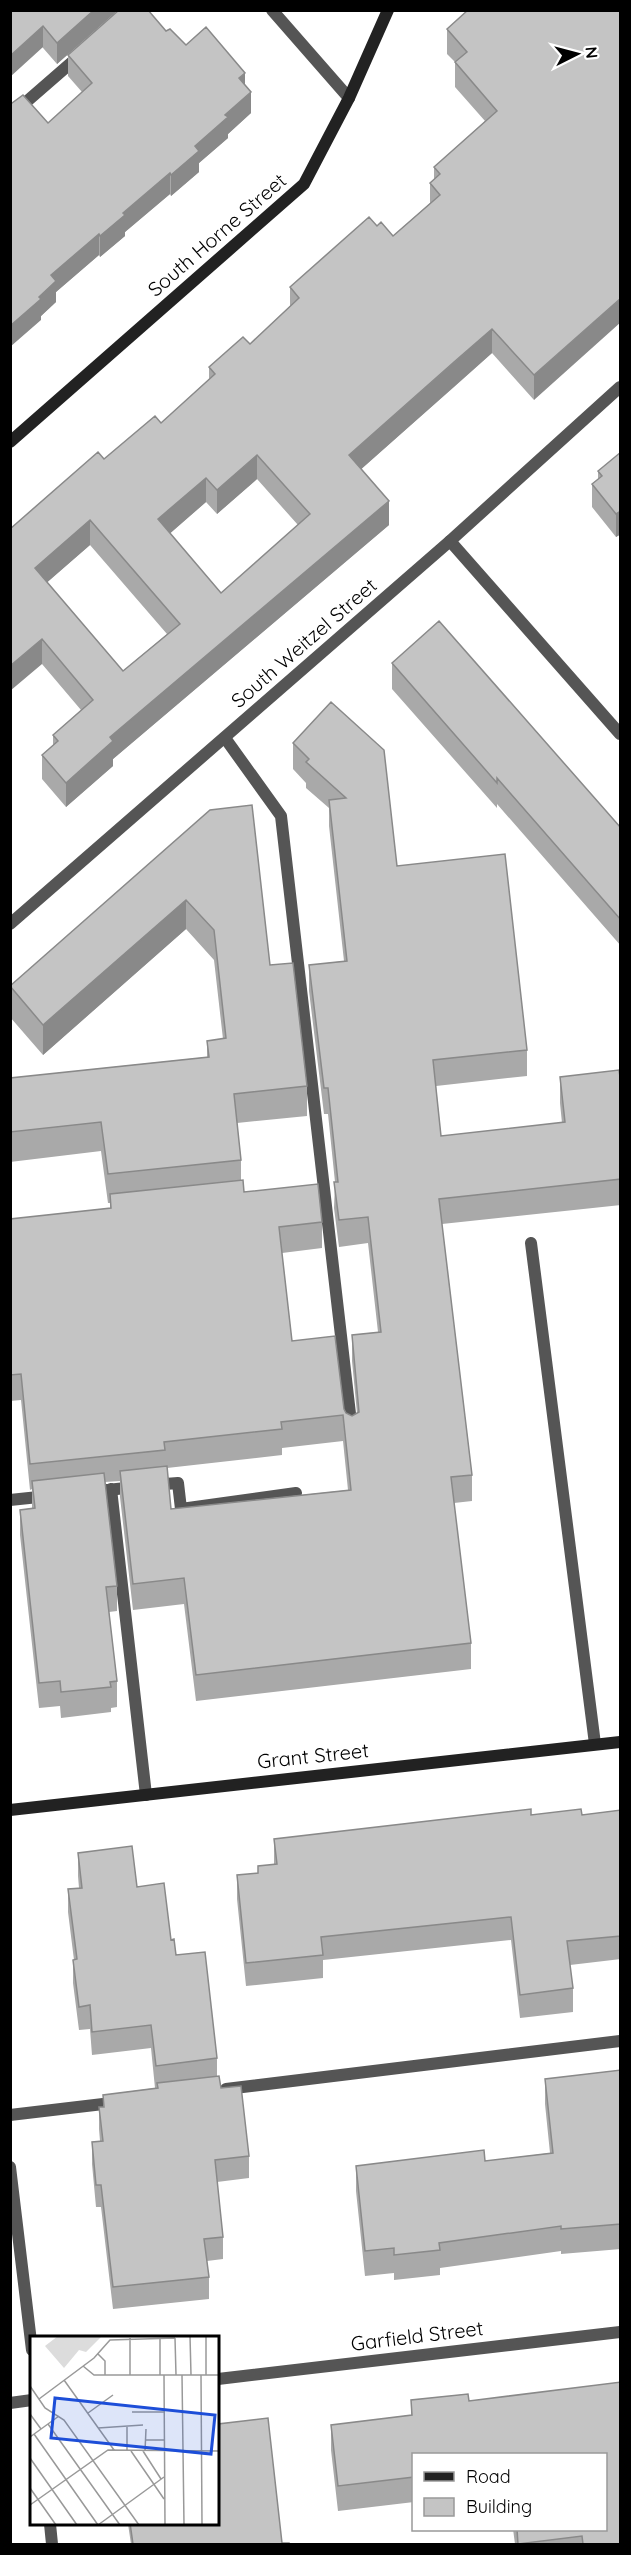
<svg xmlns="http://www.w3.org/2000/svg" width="631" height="2555" font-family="Quicksand,sans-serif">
<rect width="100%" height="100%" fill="#fff"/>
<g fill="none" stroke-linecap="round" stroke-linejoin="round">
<!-- lane -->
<path stroke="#555" stroke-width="12" d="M10,116L79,56
M450,541L620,734
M225,738L281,816L352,1431
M531,1243L595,1744
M152,1485L178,1483L181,1509L296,1493
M111,1489L146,1795
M89,1492L135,1487
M10,1500L48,1496
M226,2089L620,2041
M10,2115L120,2102"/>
<!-- street -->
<path stroke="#555" stroke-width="12" d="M272,10L349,98
M10,924L450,541L620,387
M10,2167L32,2350
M218,2379L620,2332
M10,2403L32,2400
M50,2524L52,2544"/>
<!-- secondary -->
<path stroke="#222" stroke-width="12" d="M10,442L304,184L349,98L388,10
M10,1810L620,1742"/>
</g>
<!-- wall -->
<path fill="#a9a9a9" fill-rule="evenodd" d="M10,10H118L57,64Z
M621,10L534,400L492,353L454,387L361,469L389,525L113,759V766L66,807L42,779V755L53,745V735L81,710L42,664L10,529L104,459L161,423L209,379V367L250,344L290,306V287L377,226L393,236L430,203V183L434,180V167L485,121L455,87V62L447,54V29ZM257,479L298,525L221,593L170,533L206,502L217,514ZM90,545L167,634L123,671L47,582Z
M166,31L245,85L251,113L228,134V138L199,163V172L171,196L170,194L125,232V236L100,257L99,255L56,292V302L41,316V320L12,103L48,123L82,92L68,76V55Z
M621,452V534L616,537L592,507V484L598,479V471Z
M392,663L621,828V946L497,804V808L392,689Z
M331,702L397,866L527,1050V1076L436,1086L441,1136L562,1123L560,1103V1077L621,1084V1205L442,1224L472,1475V1501L454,1503L471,1643V1669L196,1701L184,1604L133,1610L120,1497V1481L105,1482L117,1586V1611L109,1612L117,1681V1707L111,1708V1712L61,1718L60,1706L39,1708L20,1535V1510L32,1508V1489L30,1490L21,1400L10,1401V1219L110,1208V1203H108L101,1151L10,1162V1078L207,1057V1041L223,1039L214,960L186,929L43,1055L10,1017V986L210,810L270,965L307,1086V1116L237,1123L241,1160V1180L244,1192L322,1222V1248L282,1253L292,1341L344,1409L346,1413L352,1416L357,1413L352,1361V1335L378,1332L368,1243L339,1247L334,1208L335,1182L328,1114H324L309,991V965L344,961L329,826V808L306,788V783L293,769V743ZM343,1441L348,1490L171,1509L167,1468L282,1455V1448Z
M621,1810V1959L570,1965L573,1988V2012L520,2018L511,1940L323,1960V1978L246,1986L237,1899V1875L258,1873V1866L274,1865V1839L531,1815H582Z
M78,1853L137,1887L171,1940L176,1955L217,2058V2076L221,2088L249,2156V2178L217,2182L223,2237V2259L207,2261L209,2277V2299L113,2309L101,2207H96L92,2164V2142L100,2141L99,2129V2107H103V2095L155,2088L151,2048L92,2055L90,2029L79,2030L73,1983V1960H74L68,1912V1889L79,1888L78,1876Z
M621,2070V2249L561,2254V2251L440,2268V2275L394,2280V2273L365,2276L356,2191V2166L485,2161L550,2153L545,2104V2079Z
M621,2382V2544H515L513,2529H606V2454H414V2502L338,2511L331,2450V2425L411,2415V2400L468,2394L469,2401Z
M114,2523H218L282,2543L289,2544H131L128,2524L115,2526Z"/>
<!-- shaded-wall -->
<path fill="#898989" d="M94,10H118L57,64V43Z
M43,26V47L10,77V56Z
M245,73V93L239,78Z
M12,82V103L10,105V84Z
M251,92V113L228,134V138L199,163V172L171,196V175L195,146L225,115Z
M170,173V194L125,232V236L100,257V236L123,213Z
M99,234V255L56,292V302L41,316V320L10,347V326L39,297L51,275Z
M621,298V322L534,400V375Z
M492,329V353L349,480V455Z
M257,455V479L217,514V490Z
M206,478V502L158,544V519Z
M389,501V525L113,759V766L66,807V783L110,737Z
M621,511V534L616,537V514Z
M90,520V545L35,593V568Z
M42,639V664L10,691V666Z
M186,900V929L43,1055V1025Z"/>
<!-- building -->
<path fill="#c4c4c4" stroke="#898989" stroke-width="1.5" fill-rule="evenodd" d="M10,10H94L57,43L43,26L10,56Z
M119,10H148L166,31L170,29L186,45L206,27L245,73L239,78L251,92L225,115L228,117L195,146L199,151L171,175L170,173L123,213L125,215L100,236L99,234L51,275L56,281L39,297L41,299L10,326V103H12L23,95L48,123L92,83L68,55Z
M468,10H621V298L534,375L492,329L454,362L349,455L389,501L110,737L113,741L66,783L42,755L58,741L53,735L93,700L42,639L10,666V529L98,452L104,459L155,416L161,423L215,374L209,367L243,337L250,344L299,298L290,287L369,217L377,226L381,222L393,236L440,195L430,183L440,174L434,167L497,111L455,62L467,52L447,29ZM257,455L310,514L221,593L158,519L206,478L217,490ZM90,520L180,624L123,671L35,568Z
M621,452V511L616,514L592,484L602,476L598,471Z
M439,621L621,828V920L497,778V783L392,663Z
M331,702L384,750L397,866L505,854L527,1050L433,1060L441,1136L565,1122L560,1077L619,1070L621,1084V1179L439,1199L472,1475L451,1477L471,1643L196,1675L184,1578L133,1584L120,1471L167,1466L171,1509L351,1490L343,1415L281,1422L282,1429L164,1442L165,1450L30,1464L21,1374L10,1375V1219L111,1208L110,1194L243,1180L244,1192L318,1184L322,1222L279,1227L292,1341L335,1336L344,1409L346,1413L352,1416L359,1412L352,1335L381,1332L368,1217L339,1220L334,1182H338L328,1088H324L309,965L347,961L329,800L346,798L306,762L309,759L293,743Z
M252,805L270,965L293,963L307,1086L234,1094L241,1160L108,1174L101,1122L10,1132V1078L209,1057L207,1041L226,1038L214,930L186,900L43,1025L10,986L210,810Z
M104,1473L117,1586L106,1587L117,1681L110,1682L111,1687L61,1692L60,1681L39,1683L20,1510L35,1508L32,1481Z
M531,1809V1815L581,1809L582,1815L621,1810V1936L567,1941L573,1988L520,1995L511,1917L321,1937L323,1955L246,1963L237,1875L258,1873V1866L277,1864L274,1839Z
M132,1846L137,1887L164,1883L171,1940L174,1939L176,1955L205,1952L217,2058L156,2066L151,2025L92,2032L90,2005L79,2007L73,1960L77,1959L68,1889L82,1888L78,1853Z
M621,2070V2224L561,2229V2226L439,2243L440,2250L394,2255V2248L365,2251L356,2166L484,2150L485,2161L553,2153L545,2079Z
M219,2076L221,2088L241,2086L249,2156L215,2160L223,2237L204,2239L209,2277L113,2287L101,2185H96L92,2142L103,2141L99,2107H104L103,2095L158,2088L157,2083Z
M621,2382V2544H583L582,2536L518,2544L517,2529H606V2454H414V2477L338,2486L331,2425L412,2415L411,2400L468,2394L469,2401Z
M268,2418L282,2543H289V2544H133L130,2523H218V2424Z"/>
<g text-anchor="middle" stroke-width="4.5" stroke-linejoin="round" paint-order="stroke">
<!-- street labels -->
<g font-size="20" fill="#000" stroke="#fff">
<text transform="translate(217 235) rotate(-41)" y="7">South Horne Street</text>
<text transform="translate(304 643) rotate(-41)" y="7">South Weitzel Street</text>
<text transform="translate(313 1756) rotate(-6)" y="7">Grant Street</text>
<text transform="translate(417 2336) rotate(-7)" y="7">Garfield Street</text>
</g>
</g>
<!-- overview -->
<g transform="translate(30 2336)">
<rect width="189" height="189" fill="#fff"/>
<path d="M28,0H72L56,16L49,14L34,32L15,10Z" fill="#dcdcdc"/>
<path fill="none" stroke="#999" stroke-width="1.5" d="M160,0L161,39M176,0V39M145,2L146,39M68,18L75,25V39M53,30L64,39H134M100,39V2M130,39V2M152,39L154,189M171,39L172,189M34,44L84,114M0,50L15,72L34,84L109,189M9,63L64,22L80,4L145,2M102,76H134M58,77L83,59M0,78L11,93M18,88L90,189M97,91V115M68,92L113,89M4,98L68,189M0,101L29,80M115,104H134M101,115L134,163M113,115L131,143M115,115L116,93M0,122L47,189M0,152L26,189M0,169L78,114L189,115M68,189L134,141M135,189L134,39H189"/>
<path fill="#1d4ed8" fill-opacity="0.15" stroke="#1d4ed8" stroke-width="3" d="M25,62L185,79L181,118L21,102Z"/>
<rect width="189" height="189" fill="none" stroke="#000" stroke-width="3"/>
</g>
<!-- border -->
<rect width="631" height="2555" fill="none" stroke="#000000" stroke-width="24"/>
<!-- legend -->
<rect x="412" y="2453" width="195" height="78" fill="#ffffff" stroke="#999999" stroke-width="1.5"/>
<rect x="424" y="2472" width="30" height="9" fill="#222222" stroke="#999999" stroke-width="1.5"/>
<text x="466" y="2483" font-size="18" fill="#000000">Road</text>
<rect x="424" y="2498" width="30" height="18" fill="#c4c4c4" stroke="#999999" stroke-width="1.5"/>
<text x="466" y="2513" font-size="18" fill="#000000">Building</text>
<!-- north arrow -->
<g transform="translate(577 54) rotate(84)" stroke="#ffffff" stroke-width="4.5" paint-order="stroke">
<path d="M0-4.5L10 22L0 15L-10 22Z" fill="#000000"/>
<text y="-9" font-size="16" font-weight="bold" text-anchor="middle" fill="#000000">N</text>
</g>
</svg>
